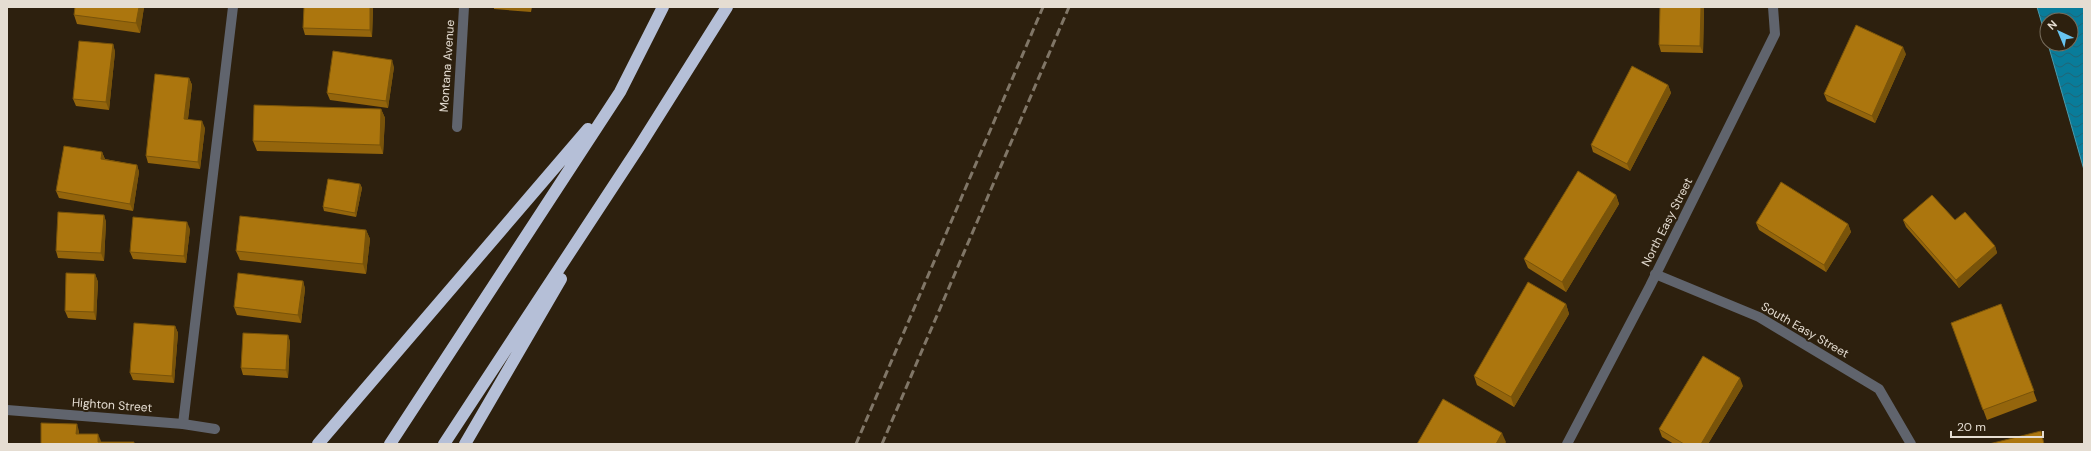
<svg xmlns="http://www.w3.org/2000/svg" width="2091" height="451" font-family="'DM Sans',sans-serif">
<defs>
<pattern id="water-waves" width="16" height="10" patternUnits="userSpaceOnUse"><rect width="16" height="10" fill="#097c9a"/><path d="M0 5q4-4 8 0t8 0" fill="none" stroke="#216576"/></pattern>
</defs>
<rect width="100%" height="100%" fill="#2d200e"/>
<!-- water -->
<path fill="url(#water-waves)" stroke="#4b99ab" d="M2037,7H2084V170L2048,44H2071V20H2047V41Z"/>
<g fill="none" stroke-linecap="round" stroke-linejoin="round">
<!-- lane -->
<path stroke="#60646d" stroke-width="10" d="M183,424L233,7"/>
<!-- street -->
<path stroke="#60646d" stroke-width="10" d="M457,127L464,7
M1655,274L1759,317L1879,389L1911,444
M7,410L183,424L215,429
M1567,444L1650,286L1775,34L1773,7"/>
<!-- highway -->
<path stroke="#b5bfd7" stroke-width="12" d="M318,444L588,129
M390,444L620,92L663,7
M444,444L639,147L727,7
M465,444L561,279"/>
<!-- rail -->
<path stroke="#807667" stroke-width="3" stroke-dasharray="8 4" stroke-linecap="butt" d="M856,444L1043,7
M882,444L1069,7"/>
</g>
<!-- wall -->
<path fill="#94650c" d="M144,7L140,33L77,24L74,15Z
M373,7L372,37L305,35L303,28Z
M494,7H532L531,12L494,9Z
M1704,7L1703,53L1661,52L1659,45Z
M113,44L115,52L109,110L76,106L73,99Z
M1906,54L1875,123L1827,101L1824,94Z
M394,67L388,108L330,100L327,93Z
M189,78L192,85L188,119L205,128L200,169L148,163L146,156Z
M1668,85L1671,93L1630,171L1593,152L1591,145Z
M381,109L385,118L383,154L257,151L253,141Z
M102,152L105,159L137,165L139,172L133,211L59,198L56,191Z
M360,184L362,188L356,217L324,211L323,207Z
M1616,195L1619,204L1566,292L1528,268L1524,259Z
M104,215L106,222L104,261L58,258L56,251Z
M1903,220H1955L1995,246L1997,253L1959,288L1906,227Z
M1756,223L1848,224L1851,232L1826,272L1759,230Z
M190,229L186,263L133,259L130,252Z
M366,230L370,239L366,274L240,260L236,251Z
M95,274L98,282L96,320L68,318L65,311Z
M303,281L305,289L301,323L237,315L234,307Z
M1566,304L1569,314L1514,407L1477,385L1474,376Z
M2001,304L2037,401L1987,420L1951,323Z
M175,326L178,333L174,383L133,380L130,373Z
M288,335L290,342L288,378L243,375L241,368Z
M1743,386L1708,444H1674L1662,437L1659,429Z"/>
<!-- shaded-wall -->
<path fill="#78530a" d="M139,7H144L140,33L136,23Z
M370,7H373L372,37L370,30Z
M1701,7H1704L1703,53L1700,46Z
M113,44L115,52L109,110L106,102Z
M1903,47L1906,54L1875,123L1872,116Z
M392,60L394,67L388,108L386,101Z
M189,78L192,85L187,126L184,119Z
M1668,85L1671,93L1630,171L1627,164Z
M381,109L385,118L383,154L380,145Z
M202,121L205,128L200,169L198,162Z
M102,152L105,160L101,159Z
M137,165L139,172L133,211L130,204Z
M360,184L362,188L356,217L355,213Z
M1616,195L1619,204L1566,292L1562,282Z
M104,215L106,222L104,261L101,253Z
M187,222L190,229L186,263L184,256Z
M1848,224L1851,232L1826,272L1824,265Z
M366,230L370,239L366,274L363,264Z
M1995,246L1997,253L1959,288L1956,280Z
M95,274L98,282L96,320L94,312Z
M303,281L305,289L301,323L298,315Z
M1566,304L1569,314L1514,407L1511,397Z
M175,326L178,333L174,383L172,376Z
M288,335L290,342L288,378L286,370Z
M1740,378L1743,386L1708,444H1701Z
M77,424L79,431V441L76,434Z
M1502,433L1506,442L1505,444H1496Z
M98,434L101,441V444L98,442Z"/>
<!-- building -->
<path fill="#ac760e" stroke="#78530a" d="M75,7H139L136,23L74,15Z
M304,7H370V30L303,28Z
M1660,7H1701L1700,46L1659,45Z
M1856,25L1903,47L1872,116L1824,94Z
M79,41L113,44L106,102L73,99Z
M333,51L392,60L386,101L327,93Z
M1632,66L1668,85L1627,164L1591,145Z
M155,74L189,78L184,119L202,121L198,162L146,156Z
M254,105L381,109L380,145L253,141Z
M64,146L102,152L101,159L137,165L130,204L56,191Z
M1578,171L1616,195L1562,282L1524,259Z
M328,179L360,184L355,213L323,207Z
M1781,182L1848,224L1824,265L1756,223Z
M1932,195L1955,220L1965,212L1995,246L1956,280L1903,220Z
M58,212L104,215L101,253L56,251Z
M240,216L366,230L363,264L236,251Z
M133,217L187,222L184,256L130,252Z
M66,273L95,274L94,312L65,311Z
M238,273L303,281L298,315L234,307Z
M1528,282L1566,304L1511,397L1474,376Z
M2001,304L2034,391L1983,410L1951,323Z
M134,323L175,326L172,376L130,373Z
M243,333L288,335L286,370L241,368Z
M1703,356L1740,378L1701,444H1684L1659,429Z
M1443,399L1502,433L1496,444H1417Z
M41,423L77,424L76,434H98V442H134V444H41Z
M2041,431L2044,444H1989Z"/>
<g text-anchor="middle" stroke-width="4" stroke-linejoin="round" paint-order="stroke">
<!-- street labels -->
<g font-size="12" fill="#e5ddd2" stroke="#2d200e">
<text transform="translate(447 66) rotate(-86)" y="4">Montana Avenue</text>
<text transform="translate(1667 222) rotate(-63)" y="4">North Easy Street</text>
<text transform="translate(1805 330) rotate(30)" y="4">South Easy Street</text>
<text transform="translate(112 405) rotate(4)" y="4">Highton Street</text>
</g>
</g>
<!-- border -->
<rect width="2091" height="451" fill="none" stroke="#e5ddd2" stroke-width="16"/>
<!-- north arrow -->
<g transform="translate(2059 32) rotate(316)"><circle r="19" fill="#2d200e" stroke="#776c5c"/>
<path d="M0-3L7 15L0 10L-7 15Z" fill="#68c4f0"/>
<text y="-6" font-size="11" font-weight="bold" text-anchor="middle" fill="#e5ddd2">N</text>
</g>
<!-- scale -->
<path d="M1951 431v6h92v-6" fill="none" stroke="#e5ddd2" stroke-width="2"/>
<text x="1957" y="431" font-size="12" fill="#e5ddd2" stroke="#2d200e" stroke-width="3" paint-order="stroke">20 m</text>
</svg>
